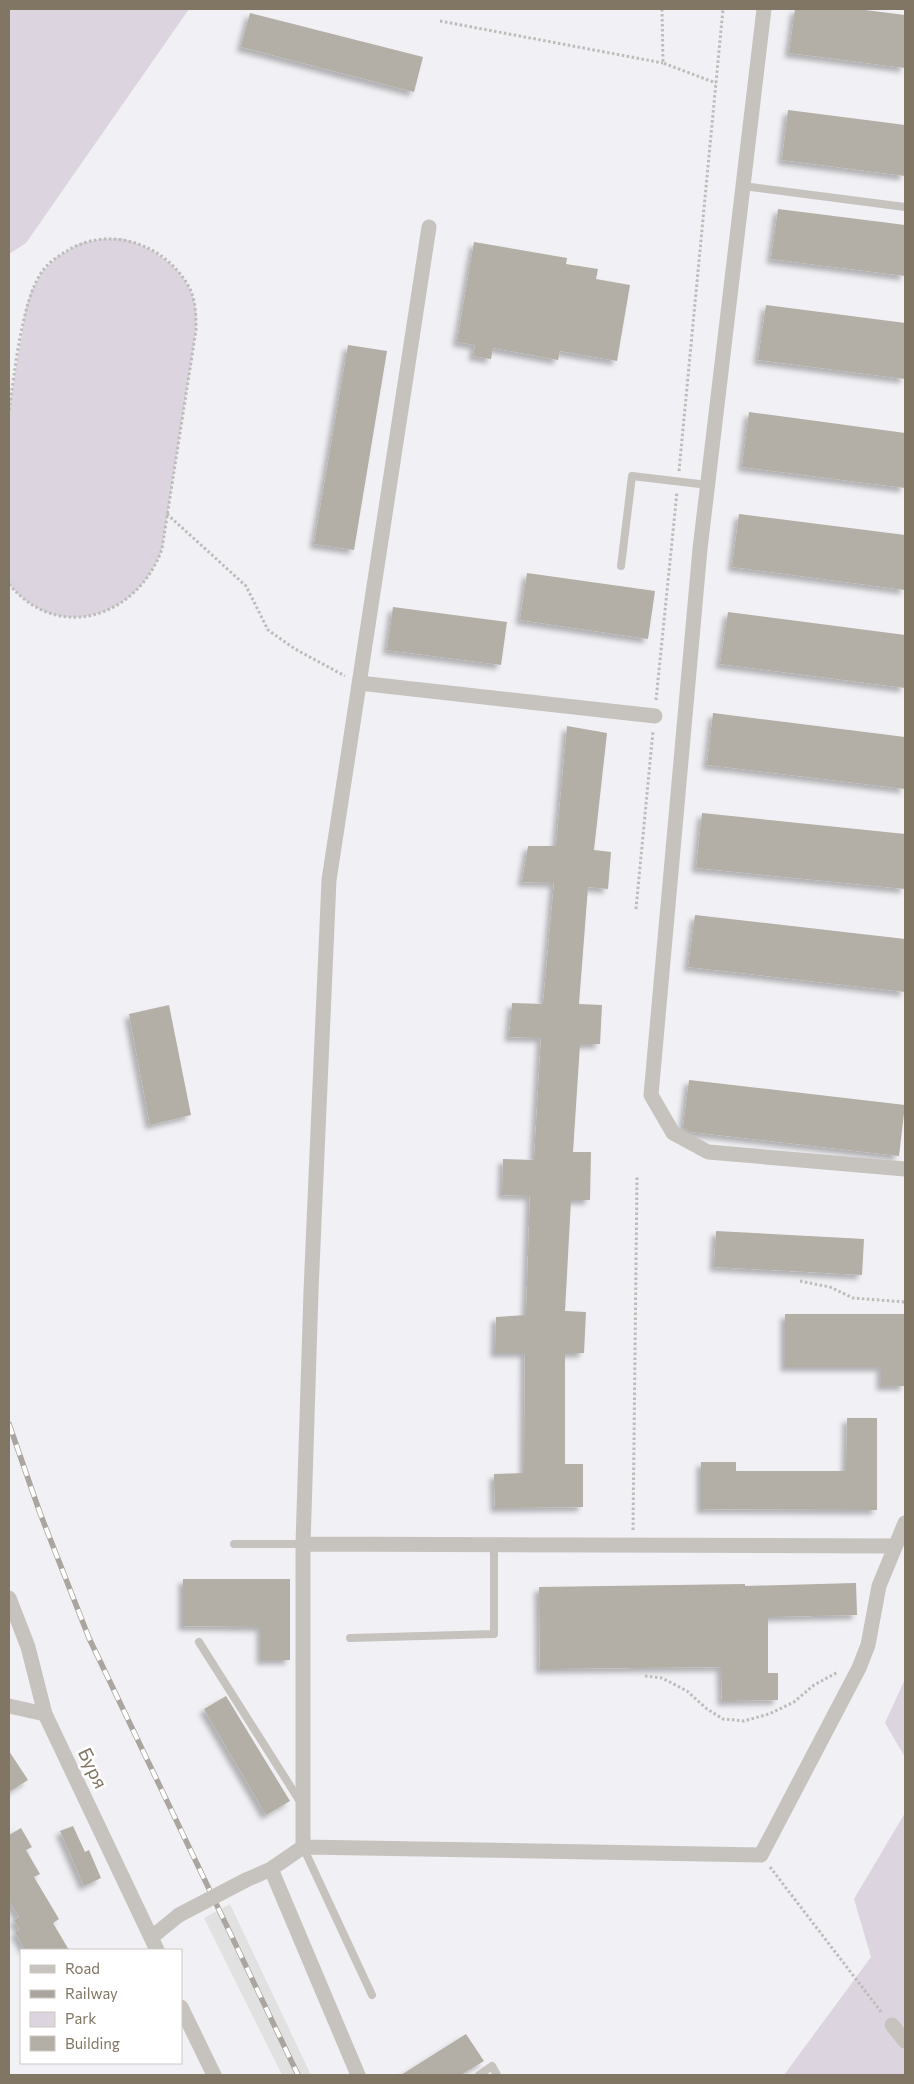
<svg xmlns="http://www.w3.org/2000/svg" width="914" height="2084" font-family="Commissioner,sans-serif">
<defs>
<filter id="shadow"><feDropShadow dx="-4.5" dy="4.5" stdDeviation="2.5" flood-color="#0004"/></filter>
</defs>
<rect width="100%" height="100%" fill="#f1f0f4"/>
<!-- built -->
<path fill="#e2e1e2" d="M230,1904L311,2075H282L204,1918Z"/>
<!-- green -->
<path fill="#dcd4de" d="M9,9H189L26,243L9,254Z
M121,238C156,248 191,272 196,310C197,317 196,324 196,330L162,549C138,617 58,644 9,584V410L26,308L31,292L42,272L57,257L81,243L102,239Z
M905,1679V1757L885,1723Z
M905,1813V2075H784L871,1957L854,1899Z"/>
<!-- building -->
<path fill="#b3aea6" filter="url(#shadow)" d="M795,9H857L905,15V68L789,53Z
M250,13L423,57L414,92L241,47Z
M788,110L905,125V176L782,160Z
M778,209L905,225V276L771,259Z
M474,242L567,258L566,264L598,269L596,279L630,285L617,361L560,351L558,360L493,348L491,359L473,356L475,345L457,342Z
M766,305L905,323V379L758,360Z
M348,345L387,351L354,550L314,544Z
M749,412L905,433V488L742,467Z
M739,514L905,535V590L732,567Z
M527,573L655,591L648,639L520,620Z
M393,607L507,622L501,665L387,650Z
M728,612L905,635V688L720,664Z
M713,713L905,737V789L707,765Z
M567,726L607,733L594,850L611,852L608,889L588,887L579,1004L602,1005L600,1044H580L573,1152H591L590,1200H571L565,1311L586,1312L584,1353H565V1464H583V1507L495,1508L494,1474L524,1473L525,1353H495L496,1317L526,1315L530,1196L502,1195L503,1159L534,1160L541,1038L509,1037L512,1003L543,1004L554,883L522,882L528,846H556Z
M702,813L905,834V889L696,868Z
M695,915L905,939V992L688,967Z
M169,1005L191,1115L150,1125L129,1014Z
M689,1080L905,1105L899,1156L691,1132L683,1128Z
M716,1231L864,1239L862,1275L714,1267Z
M785,1314H905V1386H881V1367H785Z
M847,1418H877V1510L701,1509V1462H736V1471H846Z
M183,1579H290V1660H261V1627L183,1626Z
M856,1583L857,1615L768,1617V1673H778V1700L722,1701L721,1667L540,1669L539,1587L745,1584V1586Z
M226,1696L290,1801L266,1815L204,1709Z
M9,1751L28,1780L9,1792Z
M73,1826L85,1852L89,1850L101,1878L84,1886L60,1831Z
M21,1828L32,1847L26,1850L40,1874L34,1877L59,1919L53,1923L69,1950H25L15,1932L20,1930L14,1920L19,1917L9,1901V1835Z
M466,2034L484,2061L461,2075H401Z"/>
<g fill="none" stroke-linecap="round" stroke-linejoin="round">
<!-- path -->
<path stroke="#bdbcb9" stroke-width="3" stroke-dasharray="2.5 2.5" stroke-linecap="butt" d="M662,9L663,63L716,83
M440,21L663,63
M9,410C15,372 21,304 41,273C48,262 60,255 70,249C113,225 168,246 190,289C196,302 196,316 196,330L162,549C138,617 58,644 9,584
M679,471L723,9
M167,514L246,586L268,630L295,649L345,676
M656,700L677,492
M636,909L653,731
M800,1281L830,1287L853,1298L905,1302
M633,1530L637,1176
M645,1676L662,1678L687,1691L707,1709L723,1719L744,1721L769,1714L794,1702L814,1685L838,1672
M770,1867L882,2013"/>
<!-- service -->
<path stroke="#c6c3bf" stroke-width="8" d="M743,186L905,207
M621,566L632,476L708,485
M234,1544H303
M350,1638L494,1634V1545
M199,1642L301,1803
M303,1847L372,1995
M479,2075L492,2066L497,2075"/>
<!-- minor -->
<path stroke="#c6c3bf" stroke-width="15" d="M764,9L700,549L651,1095L673,1133L708,1152L905,1169
M429,227L329,880L311,1291L303,1544V1847L761,1855L859,1668L868,1645L879,1586L905,1523
M359,683L655,716
M303,1544L895,1546
M9,1598L28,1647L45,1714L157,1950
M9,1706L45,1714
M271,1869L358,2075
M246,1880L271,1869L303,1847
M152,1937L179,1915
M181,2007L214,2075
M892,2025L905,2041"/>
<!-- rail casing -->
<g stroke="#aaa59e" stroke-width="5.5">
<path id="rail" d="M9,1424L40,1513L89,1638L298,2075"/>
</g>
<!-- rail -->
<use href="#rail" stroke="#fff" stroke-width="4" stroke-dasharray="11" stroke-linecap="butt"/>
<!-- minor-bridge -->
<path stroke="#c6c3bf" stroke-width="15" d="M179,1915L246,1880"/>
</g>
<g text-anchor="middle" stroke-width="5" stroke-linejoin="round" paint-order="stroke">
<!-- street labels -->
<g font-size="19" fill="#817563" stroke="#fff">
<text transform="translate(93 1768) rotate(64)" y="7">Буря</text>
</g>
</g>
<!-- border -->
<rect width="914" height="2084" fill="none" stroke="#817563" stroke-width="20"/>
<!-- legend -->
<rect x="20" y="1949" width="162" height="115" fill="#ffffff" stroke="#cdc8c1"/>
<rect x="30" y="1965" width="25" height="8" fill="#c6c3bf" stroke="#cdc8c1"/>
<text x="65" y="1974" font-size="15" fill="#817563">Road</text>
<rect x="30" y="1990" width="25" height="8" fill="#aaa59e" stroke="#cdc8c1"/>
<text x="65" y="1999" font-size="15" fill="#817563">Railway</text>
<rect x="30" y="2012" width="25" height="15" fill="#dcd4de" stroke="#cdc8c1"/>
<text x="65" y="2024" font-size="15" fill="#817563">Park</text>
<rect x="30" y="2036" width="25" height="15" fill="#b3aea6" stroke="#cdc8c1"/>
<text x="65" y="2049" font-size="15" fill="#817563">Building</text>
</svg>
